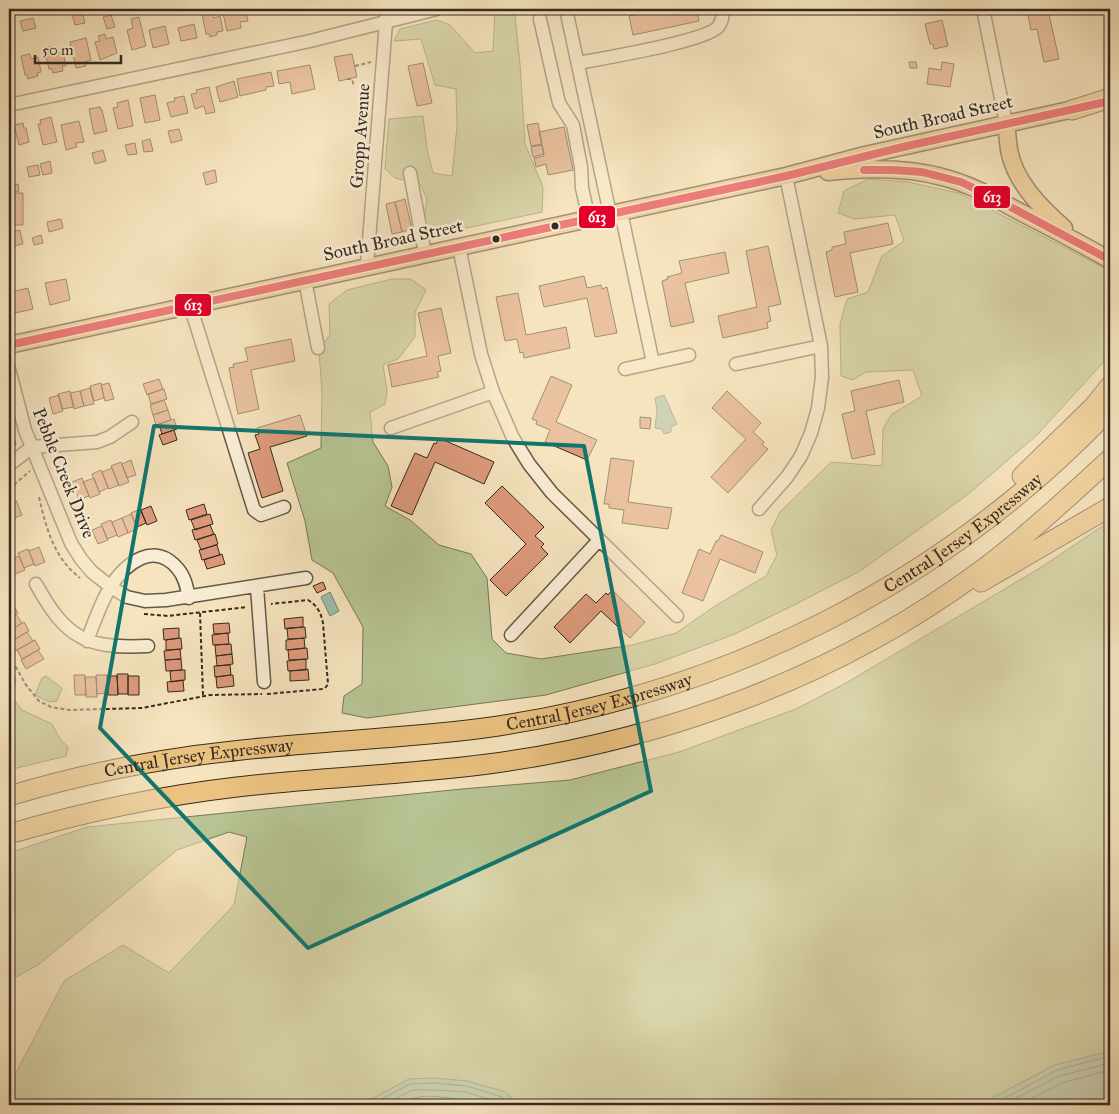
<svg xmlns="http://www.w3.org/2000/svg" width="1119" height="1114" font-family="'IM FELL Great Primer',serif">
<rect width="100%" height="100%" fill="#f6e4be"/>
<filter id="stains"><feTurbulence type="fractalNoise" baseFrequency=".004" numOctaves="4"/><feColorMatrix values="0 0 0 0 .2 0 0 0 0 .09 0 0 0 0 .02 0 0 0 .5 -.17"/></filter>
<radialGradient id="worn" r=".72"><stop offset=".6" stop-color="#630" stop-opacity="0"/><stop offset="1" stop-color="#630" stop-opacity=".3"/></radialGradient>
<!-- green -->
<path fill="#b8c594" stroke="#76785c" d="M499,9H505L515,16L520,64L525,144L543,187L542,212L430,236L422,228L427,200L421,185L395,178L385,169L389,119L423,116L427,149L433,173L452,176L457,126L456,89L435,85L421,39L394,41L400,29L437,20L450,25L475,53L493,51L495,11Z
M868,179L908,182L959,193L1110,271V355L1037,435L966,496L860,571L798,603L735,634L655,664L546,695L367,718L342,713L344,696L362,684L363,627L333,573L312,560L305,521L287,463L321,448L322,392L319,352L330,334L329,304L347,290L392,279H411L426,290L415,312V337L398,359L383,365L387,391L385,404L370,412L373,442L388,466L392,487L385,506L410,520L439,545L471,554L487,578L492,639L506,653L541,659L632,645L676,633L715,606L766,576L777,555L771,530L780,512L831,462L882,466L883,428L892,414L922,396L913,370L866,372L853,380L841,376L840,324L847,299L868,292L882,256L904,241L895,215L855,219L838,213L844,191Z
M1110,521V1051L1055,1065L994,1097L984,1105H519L505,1092L467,1081L409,1079L361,1105H9V1086L64,981L123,945L169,973L234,905L247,837L229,832L177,850L38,965L9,981V853L87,827L462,789L570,780L679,752L796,709L846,683L1040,568Z
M9,668L16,679L13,698L22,710L52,724L60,739L68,747L66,756L9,770Z
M46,676L62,688L57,701L49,702L35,695L42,678Z"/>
<!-- water -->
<path fill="#9dbfad" stroke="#738376" d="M664,395L677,424L671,427V432L664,434L662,429L655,428L657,410L655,398Z
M330,592L339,611L330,616L321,597Z
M1110,1051V1104L984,1105L994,1097L1055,1065Z
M435,1078L467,1081L505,1092L519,1105H361L409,1079Z"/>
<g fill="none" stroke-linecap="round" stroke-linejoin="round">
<!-- shore -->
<path stroke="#687468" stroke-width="1" d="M371,1105L410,1084L435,1083L467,1086L502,1097L511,1105
M384,1105L412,1090H435L465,1092L499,1102L502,1105
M400,1105C404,1103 409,1099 414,1098C431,1093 466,1100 483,1105
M992,1105L1057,1070L1110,1056
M1003,1105L1059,1076L1110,1063
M1019,1105L1062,1083L1110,1070"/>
</g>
<!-- building -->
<path fill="#de9a7b" stroke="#342a23" d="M222,9H245L248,21L240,22L241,28L227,31Z
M268,9H292L269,13Z
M663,9H697L699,21L633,35L629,16Z
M924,9H940V10L925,14Z
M1048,10L1059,59L1044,62L1037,29L1031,30L1028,15Z
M82,11L85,23L75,25L72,14Z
M212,12L214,18L220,16L223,31L217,32V35L210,37L209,34H206L202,14Z
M111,15L115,27L107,29L103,17Z
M139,17L146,46L132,50L127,30L133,28L131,19Z
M33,18L36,28L23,31L20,21Z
M942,20L948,46L934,49L933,44H930L925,24Z
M194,24L197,38L181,41L178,28Z
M165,26L169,44L153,48L149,30Z
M105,34L106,39L113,37L117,53L100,60L95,42L100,41L98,36Z
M86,38L91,60L85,62L86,66L76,68L70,42Z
M54,46L56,54L63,52L66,66H62L63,71L53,73L52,69H49L44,48Z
M30,54L31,59L38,57L41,72L37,73L38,76L28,79L27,75H25L21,56Z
M352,54L357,77L339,81L334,57Z
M909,62H916L917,68H910Z
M942,62L954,64L950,87L927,84L929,68L941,70Z
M423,63L432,103L417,106L408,66Z
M310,65L315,89L292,94L290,82L279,84L277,71Z
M271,72L274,86L266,87V90L240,96L237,79Z
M234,81L238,97L220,102L216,87Z
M209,87L215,112L206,114L204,106L195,109L191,94L197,93L196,90Z
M155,95L160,120L145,123L140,98Z
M184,96L188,113L171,117L167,103L175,101L174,98Z
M128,100L133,126L118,129L113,108L118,107L117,103Z
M100,107L101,110H102L107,131L94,134L89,109Z
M51,117L57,142L43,145L38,124H41L40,120Z
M79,121L84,142L76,143L77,147L66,150L61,125Z
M23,123L24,128H26L29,142L19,145L14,125Z
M538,123L542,144L531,146L527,125Z
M564,127L573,170L548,175L546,164L536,167L534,158L544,156L539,132Z
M179,129L182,140L171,143L168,131Z
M150,139L153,151L144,152L142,141Z
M135,143L137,154L128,155L125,145Z
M542,145L544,154L533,157L531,147Z
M103,150L106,161L95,164L92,153Z
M50,161L52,173L43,175L40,164Z
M38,165L40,175L29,177L27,167Z
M215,170L217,182L206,185L203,173Z
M18,184L19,191L11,192L10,186Z
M9,193H23V225H9Z
M405,199L412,229L402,232L395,202Z
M395,202L402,232L392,234L386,204Z
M61,219L63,228L49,232L47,222Z
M888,223L893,244L850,253L858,292L835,297L826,252L832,250V247L846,244L844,232Z
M20,230L23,244L13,246L10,232Z
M41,235L43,243L34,245L32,238Z
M768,246L781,304L768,307L771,321L767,322L768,328L723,338L718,316L757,307L746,251Z
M725,252L729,273L685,283L694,322L671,327L662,281L668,279L667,277L682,273L679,261Z
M584,276L587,288L601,285L602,289L607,287L617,333L595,337L587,298L544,307L539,286Z
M66,279L70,300L50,305L45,283Z
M28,288L33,309L15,313L11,292Z
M518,293L526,335L566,327L570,348L524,358L523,352L520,353L517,339L505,341L496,297Z
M441,308L451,353L438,356L441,371L437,372L439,377L392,387L388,365L427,356L418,313Z
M291,339L295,361L251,370L259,409L238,414L229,368L234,367L233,364L248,361L245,348Z
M551,376L572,385L556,422L597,440L587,460L545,442L550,430L536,424L537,421L532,419Z
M159,379L163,389L147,395L143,384Z
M899,380L904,402L866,411L875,454L852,459L842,414L855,411L851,391Z
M101,383L104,398L94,401L90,386Z
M109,383L114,399L105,401L101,385Z
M90,388L94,404L84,406L80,391Z
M164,389L167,399L151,404L148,394Z
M70,391L74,407L62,409L58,394Z
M80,391L84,406L74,409L70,393Z
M727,391L761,423L753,432L764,442L762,445L768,449L728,493L711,477L746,439L712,408Z
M59,395L63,411L53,414L49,398Z
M164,400L168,410L153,415L150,405Z
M168,410L171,420L156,425L153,415Z
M300,415L307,436L270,447L283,491L262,498L248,453L260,449L255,435L259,434L257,428Z
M640,417L651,418L650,429L640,428Z
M174,419L177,429L162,434L159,424Z
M174,430L177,440L163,445L159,435Z
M439,438L494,462L484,484L435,462L412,515L391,506L415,453L427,458L434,443L436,444Z
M611,458L634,461L628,502L672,508L668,529L622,523L624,510L609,508V504H604Z
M131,460L136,475L127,478L122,464Z
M121,462L129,482L119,486L111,466Z
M112,468L119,485L109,489L102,472Z
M101,470L108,488L99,492L92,474Z
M82,478L89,496L79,500L72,482Z
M94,478L100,494L90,498L83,482Z
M502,486L544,527L535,536L544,544L541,547L548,554L506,596L490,580L526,544L485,503Z
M16,500L22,515L12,519L9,511V503Z
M204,504L207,514L189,520L186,510Z
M151,506L157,521L147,525L141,510Z
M140,509L146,523L137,527L131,513Z
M131,514L137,529L128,533L122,518Z
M210,514L213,524L195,530L191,520Z
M122,518L128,533L118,537L112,522Z
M111,520L117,535L107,539L101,524Z
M210,525L214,534L195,540L192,530Z
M102,526L108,540L98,544L92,530Z
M215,534L218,544L201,550L197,540Z
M721,535L763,552L755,573L720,559L703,601L682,593L699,549L710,554L716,541H718Z
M217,545L220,555L202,560L199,550Z
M39,547L45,562L35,566L29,551Z
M28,549L34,564L24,568L18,553Z
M222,554L225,564L207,569L204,560Z
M19,556L25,570L15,574L9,560Z
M9,560L15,574L9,577Z
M323,582L326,589L317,593L313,586Z
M612,590L645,622L630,638L601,611L570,643L554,627L586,594L596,603L606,593L608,595Z
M13,604L18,613L9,619V606Z
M16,614L22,623L9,631V619Z
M303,617V627L285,629L284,619Z
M24,622L29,631L12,641L9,636V631Z
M229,623L230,633L214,634L213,624Z
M305,627L306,638L288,639L287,628Z
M179,628V638L164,640L163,629Z
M27,632L33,641L15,651L10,642Z
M228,633L229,644L213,645L212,635Z
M181,638L182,649L166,650V640Z
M304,638L305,648L286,650V640Z
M35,640L40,649L22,659L17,650Z
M231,644L232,654L216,656L215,645Z
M307,648L308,659L289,660L288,650Z
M180,649L181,659L165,660L164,651Z
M38,650L44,659L26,669L21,660Z
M232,654L233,664L217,666L216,656Z
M181,659L182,670L166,671L165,660Z
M306,659V670L288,671L287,661Z
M230,665L231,675L215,677L214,666Z
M308,669L309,680L290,681V671Z
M182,670H185V680L171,682L170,671Z
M117,674H128V694H118Z
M74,675H85L86,695H75Z
M96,675H107L108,693L97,694Z
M231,675H233L234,686L217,688L216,677Z
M107,676H117L118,695H108Z
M128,676H139V695H128Z
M85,677H96L97,697H86Z
M183,680L184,691L168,692L167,682Z"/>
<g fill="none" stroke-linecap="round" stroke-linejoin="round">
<!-- minor casing -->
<g stroke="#64584a" stroke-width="15">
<path id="minor" d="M566,9L610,214
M983,9L1006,123
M540,19L559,103L573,125L581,167L582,188L589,219
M578,63C603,58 704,42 718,27C722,22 723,15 722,9
M9,105L310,41L437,9
M410,173L425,254
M621,212L653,363
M459,247L481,354L493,392L513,438L529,464L552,493L677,616
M367,266L387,9
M305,280L318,348
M190,305L254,510L261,515L284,507
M736,364L821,346
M9,369L25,430L71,543L81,559L92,572L111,587L127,597L145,601L166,600L306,578
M625,369L689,355
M391,428L493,392
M9,465L32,447L97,442L110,437L132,422
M759,509L787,477L801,456L811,433L818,408L822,377L821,346L786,176
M36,584C66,639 87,649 148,646
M257,587L264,682
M511,635L599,540
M87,641C94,623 100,604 110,588C125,563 155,540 178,569C185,577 187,588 189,598"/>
</g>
<!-- major casing -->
<g stroke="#342a23" stroke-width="19">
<path id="major" d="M1006,123C1007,132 1008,141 1009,150C1015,182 1040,207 1064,228
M828,172C866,168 906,167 942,177C971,184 996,199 1022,213C1052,228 1081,244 1110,260
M9,345L786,176L865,155L1083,107"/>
</g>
<!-- highway casing -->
<g stroke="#342a23" stroke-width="21">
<g id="highway">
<path d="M1072,110L1110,98"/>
<path d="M1022,476L1093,407L1110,386"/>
<path d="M981,582L1110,507"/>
<path id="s1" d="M9,796C82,774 157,759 233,751C316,741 401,739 484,728C723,695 944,584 1110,409"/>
<path d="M9,834C84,812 159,796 237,787C320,777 405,775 488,764C662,741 837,677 979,572C1026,537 1067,498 1110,459"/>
</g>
</g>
<!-- path -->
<path stroke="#342a23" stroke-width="2" stroke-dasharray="4 2.5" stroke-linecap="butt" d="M355,66L371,62
M347,79H352L354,87
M9,429L16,445
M9,489L30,471
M39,497C46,528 54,558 80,578
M200,613L203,695
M144,614L168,616L247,607
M9,655L26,685L39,701L51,707L69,710L142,708L210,695L262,694
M267,694L323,689L326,687L328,684L323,623C321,613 317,605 308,600L271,604"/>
<!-- minor -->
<use href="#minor" stroke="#f9edd5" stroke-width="12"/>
<!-- major -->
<use href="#major" stroke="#ebc27f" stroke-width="16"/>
<!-- highway -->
<use href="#highway" stroke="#ebc27f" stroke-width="19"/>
<!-- bus-1 casing -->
<g stroke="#f9edd5" stroke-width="11">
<path id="bus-1" d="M864,170H893L922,172L961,182L990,196L1110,260
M9,345L786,176L907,146L1110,101"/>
</g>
<!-- bus-1 -->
<use href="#bus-1" stroke="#e4002b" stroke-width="8"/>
</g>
<!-- marked area -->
<path d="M0 0H1119V1114H0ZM154,426L584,446L651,791L308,948L100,728Z" fill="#f6e4be" fill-opacity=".55" fill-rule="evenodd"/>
<path fill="none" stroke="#0f766e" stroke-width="4" stroke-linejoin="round" d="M154,426L584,446L651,791L308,948L100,728Z"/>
<!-- markers -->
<g fill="#342a23" stroke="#f9edd5" stroke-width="2">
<circle cx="555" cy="226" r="4.5"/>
<circle cx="496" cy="239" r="4.5"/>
</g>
<g text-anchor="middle" stroke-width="5" stroke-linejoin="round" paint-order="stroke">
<!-- street labels -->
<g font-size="18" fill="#342a23" stroke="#f9edd5">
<text transform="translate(943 117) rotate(-13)" y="6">South Broad Street</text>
<text transform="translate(360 136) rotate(-86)" y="6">Gropp Avenue</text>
<text transform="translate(393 240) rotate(-12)" y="6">South Broad Street</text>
<text transform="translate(64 473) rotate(68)" y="6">Pebble Creek Drive</text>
<text dy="6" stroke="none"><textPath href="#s1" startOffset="1004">Central Jersey Expressway</textPath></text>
<text dy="6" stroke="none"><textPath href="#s1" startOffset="599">Central Jersey Expressway</textPath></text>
<text dy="6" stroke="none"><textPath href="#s1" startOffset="194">Central Jersey Expressway</textPath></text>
</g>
</g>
<g stroke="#f9edd5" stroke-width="2">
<rect x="973" y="185" width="38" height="24" rx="5" fill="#e4002b"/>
<rect x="578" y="205" width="38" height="24" rx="5" fill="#e4002b"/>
<rect x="174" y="293" width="38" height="24" rx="5" fill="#e4002b"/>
</g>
<g font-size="14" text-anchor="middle" font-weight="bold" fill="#fff">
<text x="992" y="202">613</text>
<text x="597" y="222">613</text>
<text x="193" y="310">613</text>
</g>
<!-- margin -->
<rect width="1119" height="1114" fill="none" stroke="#f6e4be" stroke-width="30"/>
<rect x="10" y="10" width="1099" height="1094" fill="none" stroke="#342a23" stroke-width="2.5"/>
<rect x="15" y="15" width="1089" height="1084" fill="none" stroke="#342a23"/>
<!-- scale -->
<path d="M35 55v8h86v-8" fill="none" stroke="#342a23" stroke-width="2.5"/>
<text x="42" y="55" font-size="15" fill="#342a23" stroke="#f9edd5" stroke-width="4" paint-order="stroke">50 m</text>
<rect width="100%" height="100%" filter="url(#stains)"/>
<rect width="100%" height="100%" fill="url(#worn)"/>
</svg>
